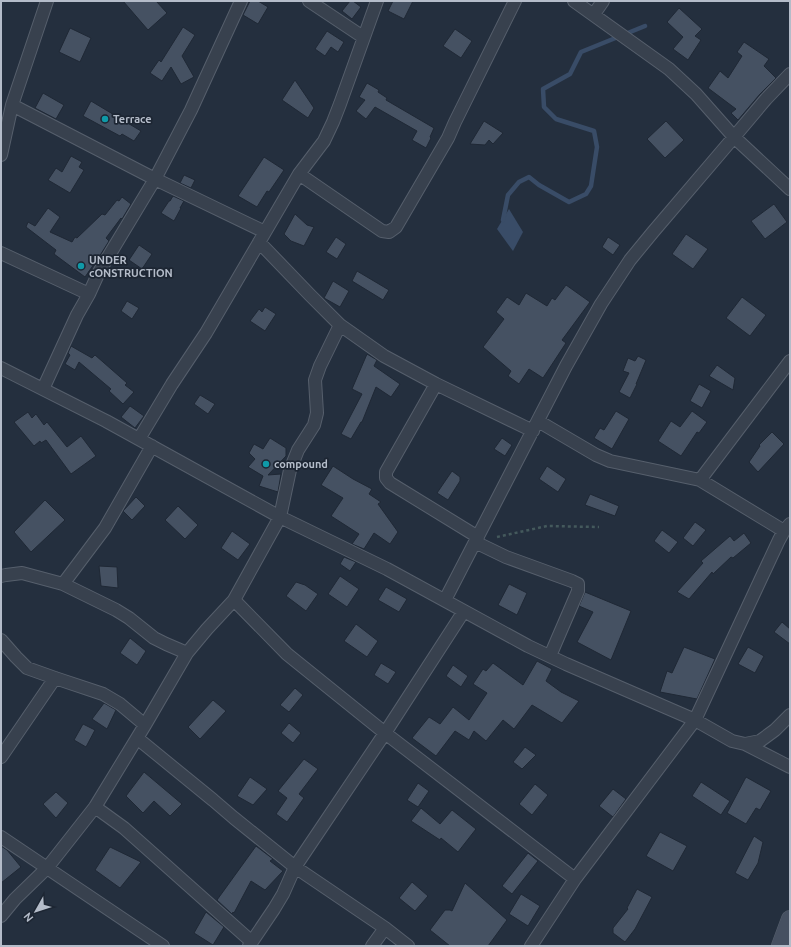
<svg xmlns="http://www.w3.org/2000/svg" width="791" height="947" font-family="Ubuntu,sans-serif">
<rect width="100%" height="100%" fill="#242f3e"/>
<!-- water -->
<path fill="#394c67" d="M509,209L523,232L513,251L497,229Z"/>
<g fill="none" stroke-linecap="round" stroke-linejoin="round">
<!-- stream -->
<path stroke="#394c67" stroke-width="4.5" d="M503,220L508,195L519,182L529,177L539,185L569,202L586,194L591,186L597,147L594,131L556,119L544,107L543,89L570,74L581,52L645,26"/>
</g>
<!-- building -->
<path fill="#455162" stroke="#1f2835" d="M123,1H156L167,13L148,30Z
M250,1H258L268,7L258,24L243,15Z
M350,1H353L361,7L352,19L342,11Z
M393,1H413L404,19L388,11Z
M679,8L702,29L695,36L701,40L688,60L673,49L683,37L667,22Z
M183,27L195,35L182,56L194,77L181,84L171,67L162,81L150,73L159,60L161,62Z
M70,28L91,38L80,62L59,52Z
M455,29L472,41L461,58L443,46Z
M327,31L344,42L338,52L331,47L325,56L315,49Z
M744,42L769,59L764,66L776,78L760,94L738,120L731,113L736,109L708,88L720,71L728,78L742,56L737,52Z
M295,80L314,108L308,118L282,100Z
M367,83L379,90L378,92L387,98L386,100L434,128L430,137L431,138L426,148L412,140L417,131L375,107L366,119L356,111L365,100L359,97Z
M43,93L64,105L56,119L35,108Z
M91,101L141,131L134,141L122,134L120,136L83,116Z
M484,121L503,133L493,144L489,140L485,145L470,144Z
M666,121L684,140L665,158L647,139Z
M71,156L82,162L79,167L84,170L70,193L48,180L56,168L62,172Z
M264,157L284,170L269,192L267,191L257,207L238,196Z
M184,175L195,180L191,188L180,183Z
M173,196L184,201L180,208H181L174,221L161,213L169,201H170Z
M122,197L131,204L122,219L121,218L106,238L109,241L99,257L85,277L54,254L56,250L26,227L28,222L35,226L48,208L60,217L50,232L72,242L75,237L77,238L102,214L105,215L117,200L119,201Z
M774,204L787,222L765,239L751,221Z
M295,214L307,225L314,227L304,246L291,241L284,234Z
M686,234L708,249L693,269L672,254Z
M336,237L346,244L337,259L326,252Z
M608,237L620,245L613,255L602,247Z
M139,245L152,254L142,269L129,260Z
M357,271L389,290L383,300L352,281Z
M333,281L349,291L340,307L324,298Z
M566,285L590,302L562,340L566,343L543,378L529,369L519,384L508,376L511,371L483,347L504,319L496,312L507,297L519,305L526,293L547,306L552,298L555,300Z
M742,297L766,315L750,336L726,318Z
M127,301L139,308L132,319L121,311Z
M265,307L276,314L265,331L250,321L259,309L262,312Z
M71,346L92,358L95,355L127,383L125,385L134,392L123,404L109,391L111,389L79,362L75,370L65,364L70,355L68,353Z
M367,354L377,360L374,366L400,384L391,397L376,387L362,422H361L351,439L341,434L362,394L352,389Z
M638,356L646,360L636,384H637L630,398L619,392L629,373L623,371L628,358L635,361Z
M717,365L735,378L733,390L709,376Z
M699,384L711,391L702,408L690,401Z
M200,395L215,404L208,414L194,404Z
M130,406L144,416L135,428L121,417Z
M616,411L629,419L612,449L594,438L600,428L604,430Z
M692,411L707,422L699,433L697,432L681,456L658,441L671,421L680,427Z
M28,412L32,418L36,414L44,425L47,422L67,447L81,436L96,456L71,474L46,440L41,443L40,441L34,446L14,422Z
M772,432L784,444L758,472L749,462L760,446L759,445Z
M270,438L286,448V456L268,475L281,474L278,492L259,486L263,476L248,467L255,459L249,453L254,444L263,449Z
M502,438L512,445L505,456L494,449Z
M333,466L353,479L372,489L369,494L381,502L378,504L398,532L390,544L374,533L364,549L352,544L359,534L331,516L343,498L321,485Z
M547,466L566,479L558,492L539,479Z
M452,471L460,477V481L448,500L437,493Z
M590,494L619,506L615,516L585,505Z
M136,497L145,506L132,520L123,511Z
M45,500L65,520L31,552L14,532Z
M178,506L198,525L185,539L165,520Z
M695,522L706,530L693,546L683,538Z
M662,530L678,542L669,553L654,541Z
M232,531L250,544L238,560L221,548Z
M744,533L751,543L733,558L731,557L713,574L712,572L689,599L677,592L703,563L701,561L730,536L734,541Z
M344,557L356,562L350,571L340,564Z
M99,566L117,567L118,588L101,586Z
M340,576L359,589L347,607L328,594Z
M296,582L305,585L318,594L306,611L286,596Z
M509,584L527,593L517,615L498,605Z
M386,587L407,599L399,612L378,600Z
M585,592L631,611L611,660L577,642L593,612L579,606Z
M782,622L790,629V644L774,632Z
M356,624L378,641L367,657L344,641Z
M130,638L146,651L137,665L120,653Z
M684,647L715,659L697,699L660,692L667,671L672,673Z
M748,647L764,656L755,673L738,664Z
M537,661L552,669L546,681L561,692L579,701L562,723L532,705L514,729L503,720L486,741L474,731L469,740L455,731L436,756L412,738L429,717L440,724L453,707L469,720L487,693L473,684L483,669L486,671L493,663L523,685Z
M381,663L396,672L388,684L374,675Z
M453,665L468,676L461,687L446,676Z
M295,688L303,695L289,712L280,705Z
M213,700L226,711L200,739L188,727Z
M104,703L116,710L107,729L92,719Z
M289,723L301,733L293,743L281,733Z
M83,724L95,730L86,747L74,740Z
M525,747L536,755L522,769L513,762Z
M304,759L318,769L299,794L304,798L287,822L276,814L287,798L278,791Z
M144,772L182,804L170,816L154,801L143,813L126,796Z
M250,777L267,789L253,805L237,796Z
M746,777L771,791L760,810L756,808L746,824L727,813Z
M701,782L730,801L721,815L692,796Z
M418,783L429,791L418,807L407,800Z
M535,784L548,795L532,815L519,804Z
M613,789L626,799L613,817L599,806Z
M56,792L68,803L56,818L43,804Z
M421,808L440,824L452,810L476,829L458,852L441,838L440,840L411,821Z
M660,832L687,846L673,871L646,856Z
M754,836L763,842L758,863L748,880L735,873Z
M1,846L7,850L21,867L1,883Z
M256,846L273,859L270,861L283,871L265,890L251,881L234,913L233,912L232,914L217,900Z
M110,847L141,862L120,888L95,870Z
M528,853L538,861L512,894L502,886Z
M412,882L428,896L415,911L399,898Z
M465,883L507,920L488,946H450L430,930L445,910H450L452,911Z
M637,889L652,897L635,929L625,942L613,933V928L628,909L627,908Z
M521,894L540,906L528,926L509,914Z
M206,912L224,927L213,945L194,933Z"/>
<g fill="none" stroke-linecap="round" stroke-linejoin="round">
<!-- street casing -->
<g stroke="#565f6c" stroke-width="14">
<path id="street" d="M309,1L363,37
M574,1L669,69L696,94L734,137L790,189
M594,14L603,1
M12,105L155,179L265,232
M1,155L12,105L47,1
M299,174L382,231L389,232L396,227L448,138L455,122L515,1
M259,242L310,295L340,325L384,356L436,384L533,431
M1,253L89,294
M1,368L106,421L280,517L387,569L528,646L566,664L695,720L732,741L745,744L790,767
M436,384L386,472V478L390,483L478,537
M43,389L77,315L89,294L99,272L155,179L191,110L241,1
M538,421L596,455L610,461L700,480L784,531
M139,439L172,384L206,333L299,174L324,141L333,122L340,104L377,1
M700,480L790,361
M475,542L506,557L572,581L578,584V591L550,656
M1,576L6,575L22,573L63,584L116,610L129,618L154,638L166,644L187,653
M63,584L105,528L152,446
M234,600L287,654L385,733L575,879
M445,600L566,366L601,304L630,260L653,232L734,137L766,99L790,74
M1,640L16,657L27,668L55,678L103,694L120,704L145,725
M137,738L213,800L234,818L295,867L385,928L408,946
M745,744L760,741L775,730L790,715
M1,757L55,678
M95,807L124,828L252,942
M1,837L163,946
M1,916L15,899L47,868L95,807L145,725L187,653L207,629L234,600L280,517L290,470L298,450L314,425L317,413L315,380L320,366L340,325
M249,946L274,909L283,894L295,867L385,733L464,611
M372,946L385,928
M531,946L575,879L695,720L779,540L784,531L790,524"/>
</g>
<!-- secondary casing -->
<g stroke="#565f6c" stroke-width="18">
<path id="secondary" d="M780,946L790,919"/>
</g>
<!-- path -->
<path stroke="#44595c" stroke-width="2.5" stroke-dasharray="3 3" stroke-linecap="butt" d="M497,537L547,526L599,527"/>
<!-- street -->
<use href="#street" stroke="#38414e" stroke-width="12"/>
<!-- secondary -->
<use href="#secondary" stroke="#465061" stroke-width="17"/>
</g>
<!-- markers -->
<g fill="#0f9aa8" stroke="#1d2633" stroke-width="1.5">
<circle cx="105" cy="119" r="4"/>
<circle cx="81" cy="266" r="4"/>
<circle cx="266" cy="464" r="4"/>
</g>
<g text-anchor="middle" stroke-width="3.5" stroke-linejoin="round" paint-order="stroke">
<!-- poi labels -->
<g font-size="11" font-weight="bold" fill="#b4bcc9" stroke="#1d2633" text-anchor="start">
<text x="113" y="123">Terrace</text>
<text x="89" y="264">UNDER<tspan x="89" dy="13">cONSTRUCTION</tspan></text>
<text x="274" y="468">compound</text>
</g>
</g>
<!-- border -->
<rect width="791" height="947" fill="none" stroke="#b4bcc9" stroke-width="4"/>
<!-- north arrow -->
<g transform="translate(36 911) rotate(231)" stroke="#1d2633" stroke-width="3" paint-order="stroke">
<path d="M0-3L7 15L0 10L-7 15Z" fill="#b4bcc9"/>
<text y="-6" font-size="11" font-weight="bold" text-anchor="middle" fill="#b4bcc9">N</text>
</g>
</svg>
